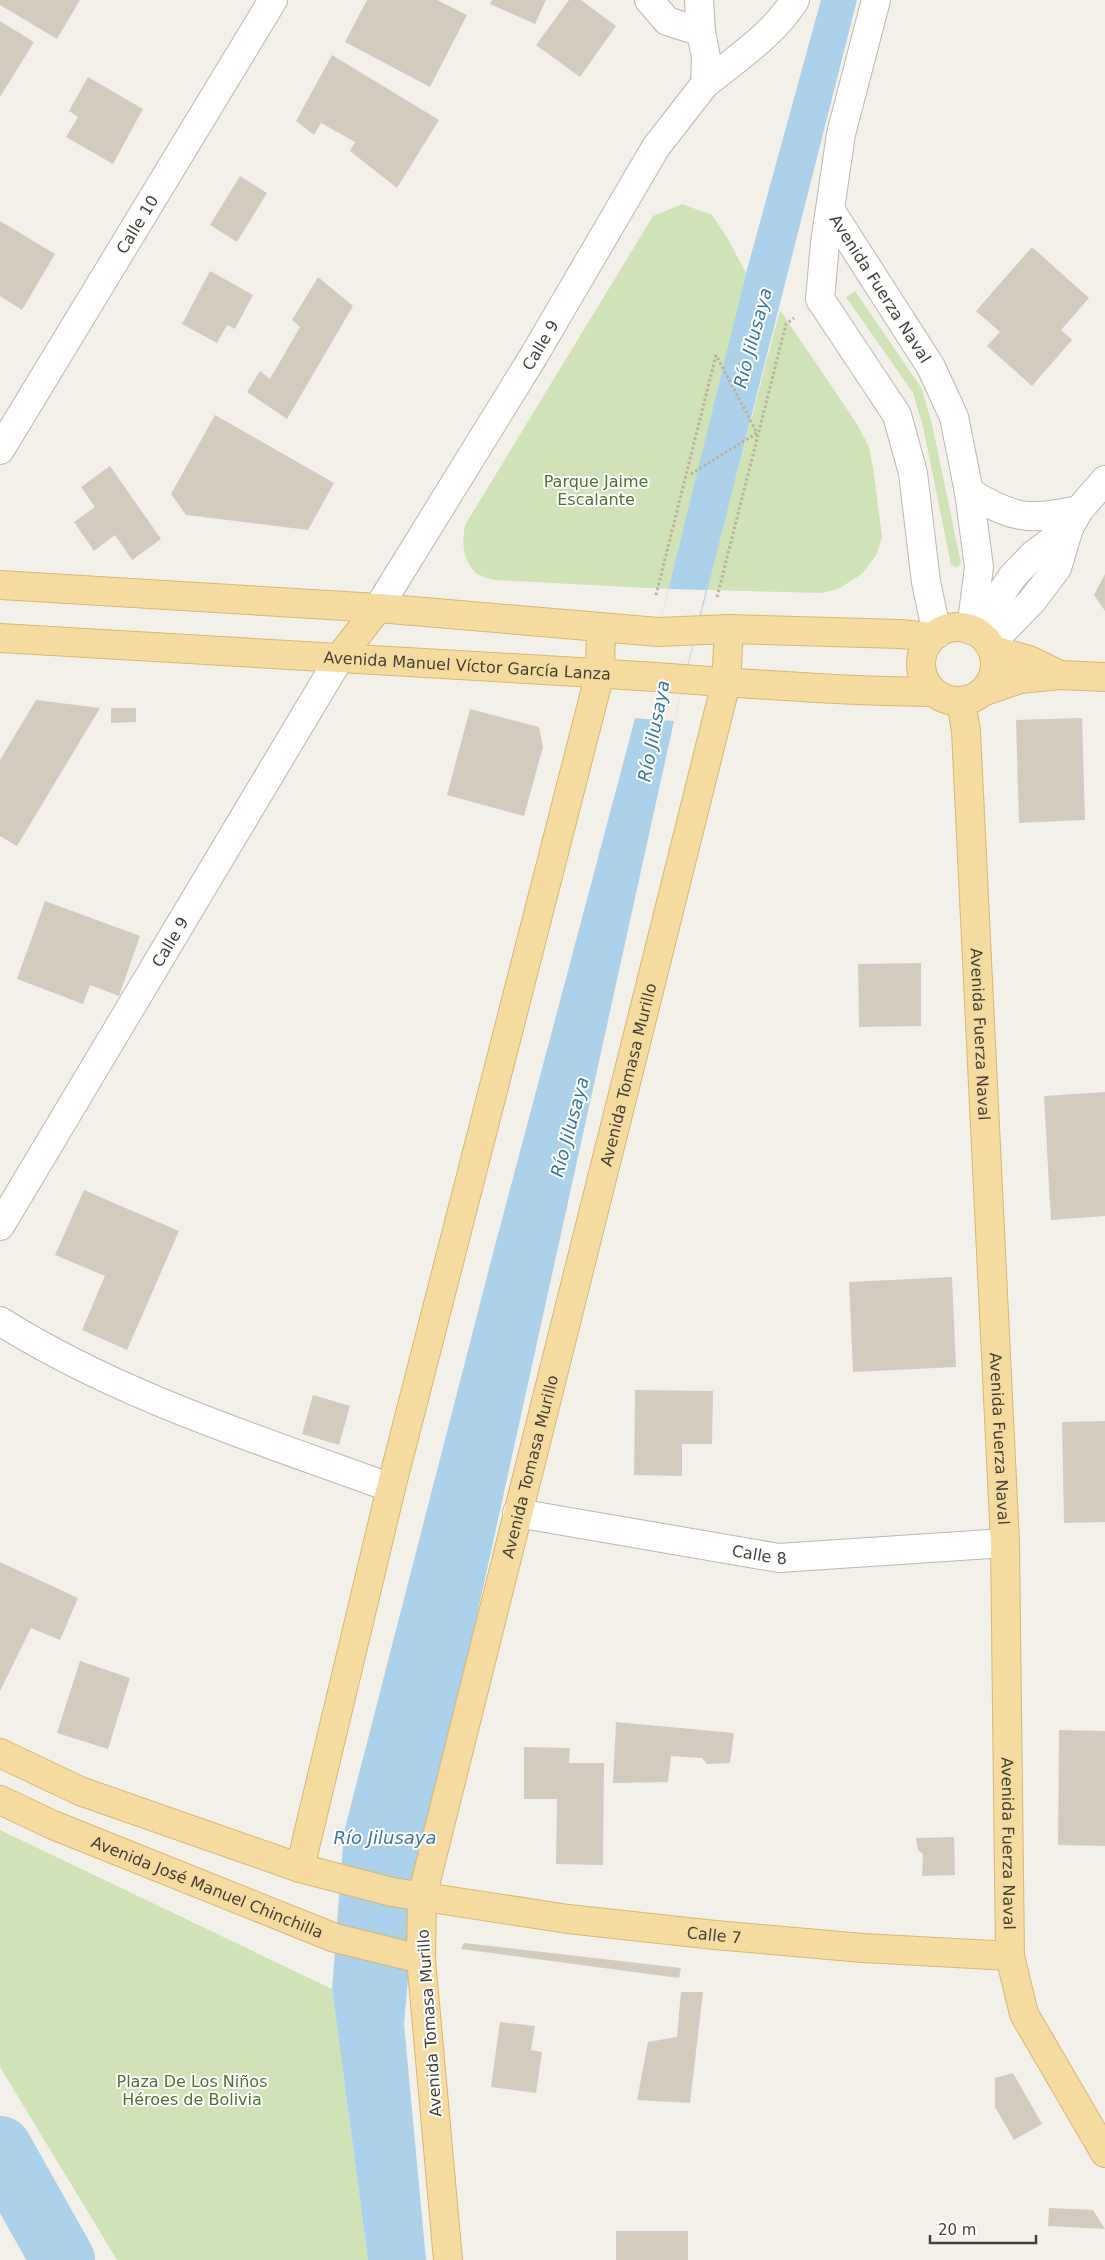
<svg xmlns="http://www.w3.org/2000/svg" width="1105" height="2260" font-family="'DejaVu Sans',sans-serif">
<rect width="100%" height="100%" fill="#f3f0e9"/>
<!-- green -->
<path fill="#d0e3b6" d="M682,204L712,215L728,239L746,273L669,589L494,580C488,578 479,576 475,572C462,559 462,541 465,525L653,216Z
M855,291L922,389L932,424L961,563L957,568L951,565L923,427L913,393L846,297Z
M780,310L857,424L869,447L874,474L882,537L877,554L862,574L838,589L822,593L706,590Z
M0,1830L332,1989L368,2260H117L0,2067Z"/>
<!-- water -->
<path fill="#abd2ea" d="M821,0H857L674,721L416,1892L404,2024L426,2260H368L332,1989L344,1832L492,1257L658,632L746,273Z"/>
<!-- pier -->
<path fill="#f3f0e9" d="M669,589L706,590L674,721L634,718Z"/>
<g fill="none" stroke-linecap="round" stroke-linejoin="round">
<!-- river -->
<path stroke="#abd2ea" stroke-width="64" d="M0,2148L63,2260"/>
</g>
<!-- building -->
<path fill="#d4cbbf" d="M0,0H80L57,39L0,5Z
M367,0H437L467,15L430,87L345,42Z
M492,0H546L535,24L490,4Z
M569,0H581L616,26L580,77L536,45Z
M0,21L34,42L0,97Z
M332,55L439,120L397,188L350,151L355,142L321,123L314,135L296,121Z
M88,77L143,109L113,164L66,137L78,117L69,111Z
M240,176L267,193L237,242L210,225Z
M0,221L55,254L22,310L0,296Z
M1032,247L1089,298L1061,330L1072,340L1032,386L987,346L1000,332L976,311Z
M210,271L253,295L235,329L227,325L217,343L182,324Z
M318,277L353,306L287,419L247,392L260,371L270,379L300,327L292,320Z
M215,415L334,483L308,530L186,515L171,494Z
M110,466L161,539L132,560L115,535L94,551L74,522L95,507L81,487Z
M1105,574V611L1094,595Z
M36,700L100,708L17,846L0,836V760Z
M111,708H136V722L111,723Z
M470,709L539,727L543,747L524,816L447,795Z
M1082,718L1085,820L1019,823L1016,720Z
M45,901L140,936L119,996L90,985L83,1004L17,979Z
M921,963V1026L859,1027L858,964Z
M1105,1092V1216L1051,1220L1044,1096Z
M84,1190L179,1231L127,1350L82,1330L105,1276L55,1255Z
M952,1277L956,1367L853,1372L849,1282Z
M635,1390L713,1391L712,1444H682V1476L634,1475Z
M313,1395L350,1406L339,1445L302,1434Z
M1105,1421V1522L1064,1523L1062,1422Z
M0,1562L78,1598L60,1640L31,1628L0,1691Z
M80,1661L130,1678L108,1749L57,1733Z
M616,1722L734,1733L730,1763L707,1764L702,1758L671,1756L668,1782L613,1783Z
M1059,1730L1105,1731V1846L1058,1845Z
M524,1747L570,1748L569,1763H604L603,1865L556,1864L557,1799H524Z
M954,1837L955,1875L922,1876L923,1854L918,1850L916,1838Z
M464,1943L681,1968L679,1978L461,1949Z
M681,1992H703L690,2103L637,2100L648,2042L677,2037Z
M500,2022L535,2026L531,2050L542,2052L536,2093L491,2087Z
M1013,2073L1042,2124L1014,2140L995,2107V2078Z
M1049,2208L1093,2210L1105,2229L1048,2226Z
M616,2231H688V2260H616Z"/>
<g fill="none" stroke-linecap="round" stroke-linejoin="round">
<!-- minor casing -->
<g stroke="#beb7ac" stroke-width="30">
<g id="minor">
<path d="M649,0L667,21L701,32"/>
<path d="M876,0L841,134L825,243L820,299L897,415L913,473L926,582L937,634"/>
<path d="M705,84C736,59 773,35 795,0"/>
<path id="s1" d="M831,211L931,367L954,417L969,492L979,567L971,630"/>
<path id="s2" d="M0,450L273,0"/>
<path d="M969,492C1013,519 1030,521 1079,510"/>
<path id="s3" d="M378,608L533,357L656,147L705,84L706,57L701,32L699,0"/>
<path d="M976,632L1012,577L1033,555L1069,528"/>
<path d="M990,644L1032,601L1057,568L1069,528L1079,510L1105,480"/>
<path id="s4" d="M0,1226L340,657"/>
<path d="M0,1321C121,1397 258,1439 391,1488"/>
<path id="s5" d="M517,1513L779,1558L1005,1543"/>
</g>
</g>
<!-- major casing -->
<g stroke="#d9b771" stroke-width="30">
<g id="major">
<path d="M0,585L378,608L658,632L729,629L900,634L932,637"/>
<circle cx="958" cy="664" r="37"/>
<path id="s6" d="M0,638C199,649 397,661 595,673C708,680 820,691 933,692"/>
<path d="M993,650L1029,660L1060,675"/>
<path d="M340,657L378,608"/>
<path d="M985,691L1020,679L1060,675L1105,677"/>
<path id="s7" d="M961,701L966,731L1005,1543L1010,1956L1024,2014L1105,2153"/>
<path id="s8" d="M0,1753L80,1791L300,1868L392,1892L568,1919L715,1935L863,1948L1010,1956"/>
<path id="s9" d="M0,1800L53,1825L335,1938L421,1959"/>
<path d="M300,1868L391,1488L600,673L601,628"/>
<path id="s10" d="M448,2260L421,1959L422,1897L726,683L729,629"/>
</g>
</g>
<!-- path -->
<path stroke="#beb29f" stroke-width="3" stroke-dasharray="2.5 2.5" stroke-linecap="butt" d="M656,595L716,355
M717,597L786,324L794,318"/>
<!-- minor -->
<use href="#minor" stroke="#fff" stroke-width="28"/>
<!-- major -->
<use href="#major" stroke="#f5dba0" stroke-width="28"/>
<!-- path-bridge -->
<path stroke="#beb29f" stroke-width="3" stroke-dasharray="2.5 2.5" stroke-linecap="butt" d="M691,474L757,433L716,355"/>
</g>
<g text-anchor="middle" stroke-width="4" stroke-linejoin="round" paint-order="stroke">
<!-- street labels -->
<g font-size="16" fill="#464038" stroke="#fff">
<text dy="6" stroke="none"><textPath href="#s2" startOffset="264">Calle 10</textPath></text>
<text dy="6" stroke="none"><textPath href="#s1" startOffset="92">Avenida Fuerza Naval</textPath></text>
<text dy="6" stroke="none"><textPath href="#s3" startOffset="309">Calle 9</textPath></text>
<text dy="6" stroke="none"><textPath href="#s6" startOffset="468">Avenida Manuel Víctor García Lanza</textPath></text>
<text dy="6" stroke="none"><textPath href="#s4" startOffset="331">Calle 9</textPath></text>
<text dy="6" stroke="none"><textPath href="#s7" startOffset="334">Avenida Fuerza Naval</textPath></text>
<text dy="6" stroke="none"><textPath href="#s10" startOffset="1212">Avenida Tomasa Murillo</textPath></text>
<text dy="6" stroke="none"><textPath href="#s7" startOffset="739">Avenida Fuerza Naval</textPath></text>
<text dy="6" stroke="none"><textPath href="#s10" startOffset="808">Avenida Tomasa Murillo</textPath></text>
<text dy="6" stroke="none"><textPath href="#s5" startOffset="246">Calle 8</textPath></text>
<text dy="6" stroke="none"><textPath href="#s7" startOffset="1144">Avenida Fuerza Naval</textPath></text>
<text dy="6" stroke="none"><textPath href="#s9" startOffset="225">Avenida José Manuel Chinchilla</textPath></text>
<text dy="6" stroke="none"><textPath href="#s8" startOffset="742">Calle 7</textPath></text>
<text transform="translate(429 2023) rotate(-94)" y="6">Avenida Tomasa Murillo</text>
</g>
<!-- park labels -->
<g font-size="16" fill="#4b7330" stroke="#fff">
<text x="596" y="487">Parque Jaime<tspan x="596" dy="18">Escalante</tspan></text>
<text x="192" y="2087">Plaza De Los Niños<tspan x="192" dy="18">Héroes de Bolivia</tspan></text>
</g>
<!-- water labels -->
<g font-size="18" font-style="italic" fill="#3978a0" stroke="#fff">
<text transform="translate(753 338) rotate(-75)" y="6">Río Jilusaya</text>
<text transform="translate(654 731) rotate(-79)" y="6">Río Jilusaya</text>
<text transform="translate(570 1127) rotate(-75)" y="6">Río Jilusaya</text>
<text x="385" y="1844">Río Jilusaya</text>
</g>
</g>
<!-- scale -->
<path d="M930 2235v8h106v-8" fill="none" stroke="#464038" stroke-width="2.5"/>
<text x="938" y="2235" font-size="15" fill="#464038" stroke="#ffffff" stroke-width="4" paint-order="stroke">20 m</text>
</svg>
